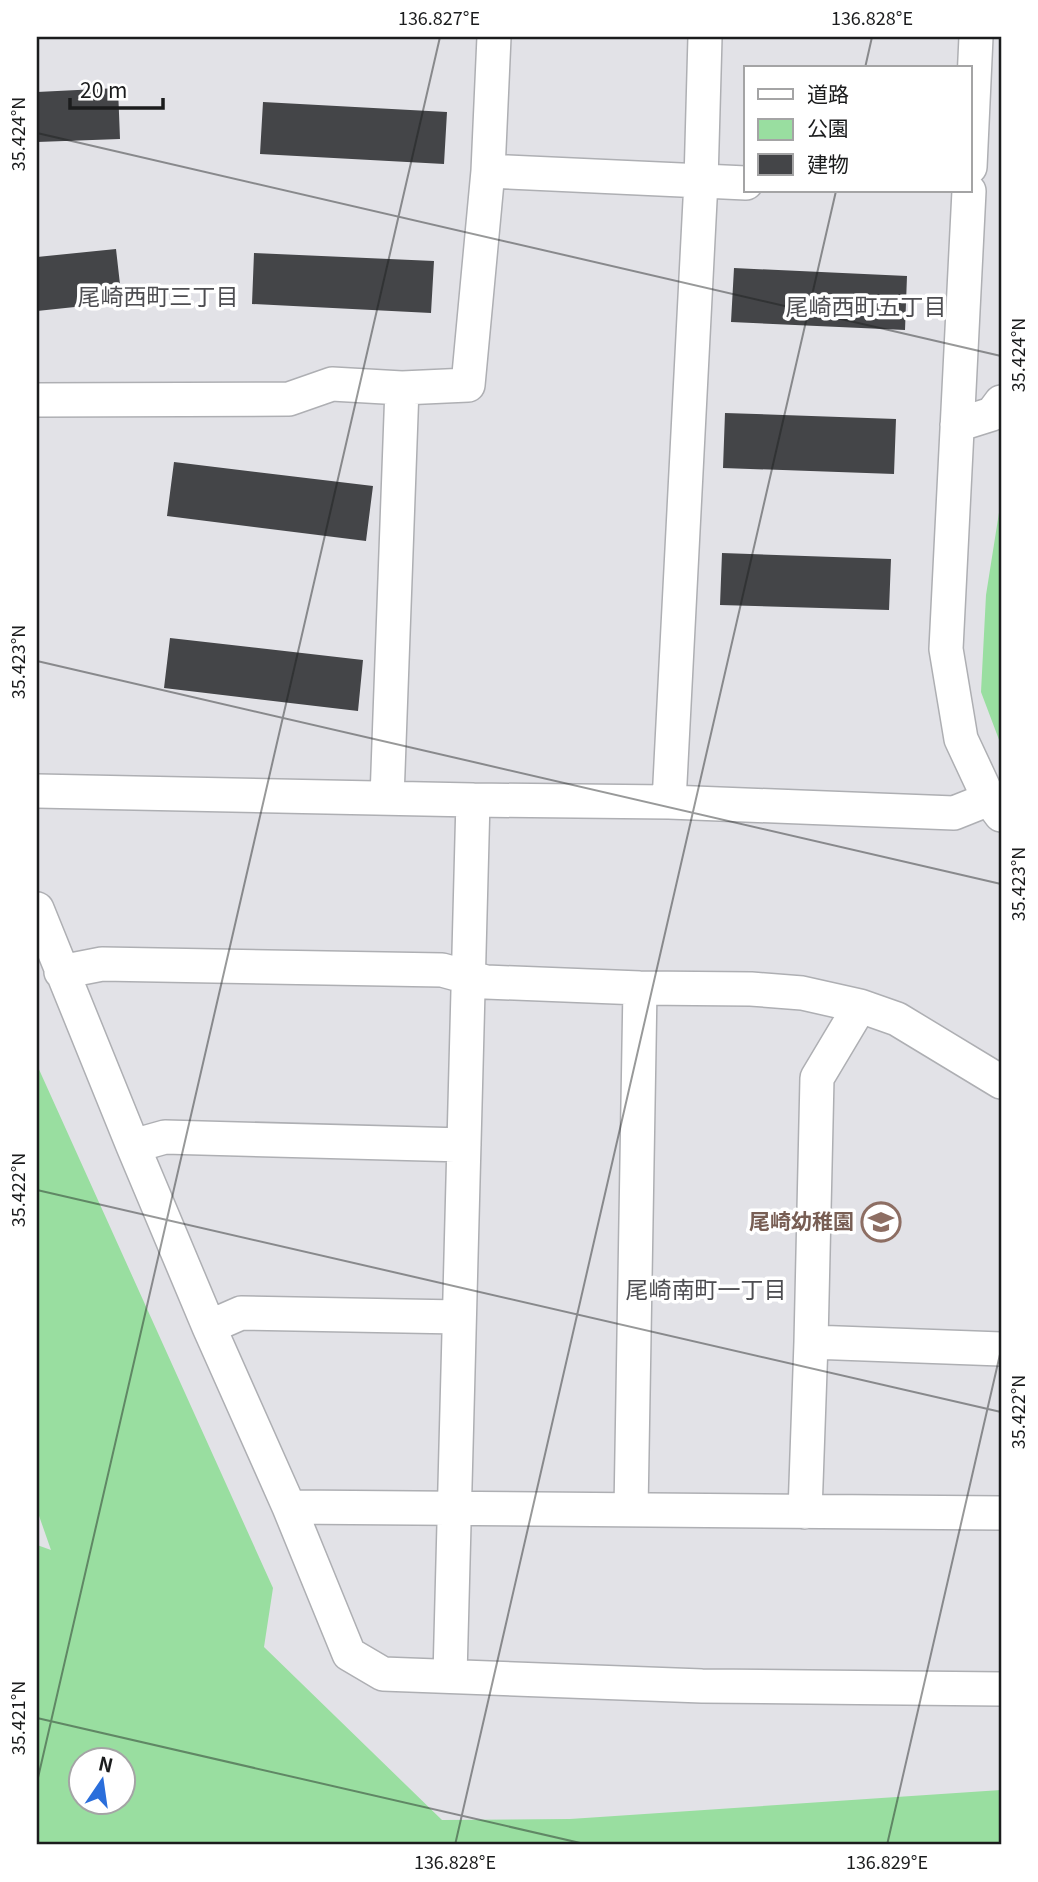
<svg xmlns="http://www.w3.org/2000/svg" width="1038" height="1882" font-family="Georgia,'Noto Sans JP',serif">
<rect width="100%" height="100%" fill="#e2e2e7"/>
<!-- green -->
<path fill="#99dea0" fill-rule="evenodd" d="M1001,500V745L981,692L986,595Z
M37,1065L273,1588L264,1647L442,1820L570,1819L1001,1790V1845H37V1545L51,1550L37,1510ZM80,1759H122V1801H80Z"/>
<!-- building -->
<path fill="#444548" d="M118,88L120,139L37,142V92Z
M263,102L447,112L444,164L260,154Z
M116,249L122,302L37,311V257Z
M254,253L434,261L431,313L252,304Z
M734,268L907,276L905,330L731,322Z
M725,413L896,419L894,474L723,468Z
M174,462L373,486L366,541L167,516Z
M722,553L891,559L889,610L720,605Z
M170,638L363,660L358,711L164,688Z"/>
<g fill="none" stroke-linecap="round" stroke-linejoin="round">
<!-- minor casing -->
<g stroke="#aeafb3" stroke-width="36">
<path id="minor" d="M970,167L976,37
M488,171L746,183
M969,191L946,649L961,739L989,799L1001,815
M37,400L289,399L332,384L402,388L468,385L488,171L494,37
M957,425L992,414L1001,402
M37,791L473,800L669,802L954,813L989,799
M387,798L402,388
M669,802L701,181L705,37
M37,909L133,1146L209,1327L289,1507L349,1654L383,1674L702,1686L1001,1689
M61,972L102,964L442,970L486,982L640,988L751,989L802,993L860,1006L897,1019L1001,1082
M133,1146L165,1137L464,1145
M209,1327L241,1313L459,1317
M811,1342L1001,1349
M289,1507L1001,1513
M631,1510L640,988
M805,1512L811,1342L817,1078L860,1006
M450,1676L473,800"/>
</g>
<!-- minor -->
<use href="#minor" stroke="#fff" stroke-width="33"/>
</g>
<!-- ticks -->
<path fill="none" stroke="#1b1c1d" stroke-width="2" stroke-opacity="0.45" d="M865,68L872,37M37,133L1001,356M37,661L1001,884M37,1190L1001,1412M37,1718L589,1845M37,1782L440,37M455,1845L836,191M887,1845L1001,1350"/>
<!-- icons -->
<defs>
<g id="school-ring" transform="scale(2.0125)"><circle r="9.5" fill="#fff" stroke="#8d6e63" stroke-width="1.5"/><path d="M0-5L7-2L0 1L-7-2ZM-4 1L0 2.5L4 1V4Q0 6-4 4Z" fill="#8d6e63"/></g>
</defs>
<g fill-rule="evenodd">
<use href="#school-ring" x="881" y="1222"/>
</g>
<g text-anchor="middle" stroke-width="7" stroke-linejoin="round" paint-order="stroke">
<!-- education labels -->
<g font-size="21" font-weight="bold" fill="#785e54" stroke="#fff" text-anchor="end">
<text x="854" y="1229">尾崎幼稚園</text>
</g>
<!-- neighbourhood labels -->
<g font-size="23" fill="#4d4d51" stroke="#fff">
<text x="158" y="305">尾崎西町三丁目</text>
<text x="866" y="315">尾崎西町五丁目</text>
<text x="706" y="1298">尾崎南町一丁目</text>
</g>
</g>
<!-- border -->
<rect width="1038" height="1882" fill="none" stroke="#ffffff" stroke-width="77"/>
<!-- legend -->
<rect x="744" y="66" width="228" height="126" fill="#ffffff" stroke="#a4a4a5" stroke-width="2"/>
<rect x="758" y="89" width="35" height="10" fill="#ffffff" stroke="#a4a4a5" stroke-width="2"/>
<text x="807" y="102" font-size="21" fill="#1b1c1d">道路</text>
<rect x="758" y="119" width="35" height="21" fill="#99dea0" stroke="#a4a4a5" stroke-width="2"/>
<text x="807" y="136" font-size="21" fill="#1b1c1d">公園</text>
<rect x="758" y="154" width="35" height="21" fill="#444548" stroke="#a4a4a5" stroke-width="2"/>
<text x="807" y="172" font-size="21" fill="#1b1c1d">建物</text>
<!-- north arrow -->
<g transform="translate(102 1781) rotate(13)"><circle r="33" fill="#ffffff" stroke="#a4a4a5" stroke-width="2"/>
<path d="M0-5L12 26L0 18L-12 26Z" fill="#2a6edb"/>
<text y="-10" font-size="19" font-weight="bold" text-anchor="middle" fill="#1b1c1d">N</text>
</g>
<!-- scale -->
<path d="M70 98v10h93v-10" fill="none" stroke="#1b1c1d" stroke-width="3.5"/>
<text x="80" y="98" font-size="21" fill="#1b1c1d" stroke="#ffffff" stroke-width="5" paint-order="stroke">20 m</text>
<rect x="38" y="38" width="962" height="1805" fill="none" stroke="#1b1c1d" stroke-width="2.5"/>
<g font-size="18" text-anchor="middle" fill="#1b1c1d">
<text x="439" y="25">136.827°E</text>
<text x="872" y="25">136.828°E</text>
<text transform="translate(19 134) rotate(-90)" y="6">35.424°N</text>
<text transform="translate(1019 355) rotate(-90)" y="6">35.424°N</text>
<text transform="translate(19 662) rotate(-90)" y="6">35.423°N</text>
<text transform="translate(1019 884) rotate(-90)" y="6">35.423°N</text>
<text transform="translate(19 1190) rotate(-90)" y="6">35.422°N</text>
<text transform="translate(1019 1412) rotate(-90)" y="6">35.422°N</text>
<text transform="translate(19 1718) rotate(-90)" y="6">35.421°N</text>
<text x="455" y="1869">136.828°E</text>
<text x="887" y="1869">136.829°E</text>
</g>
</svg>
